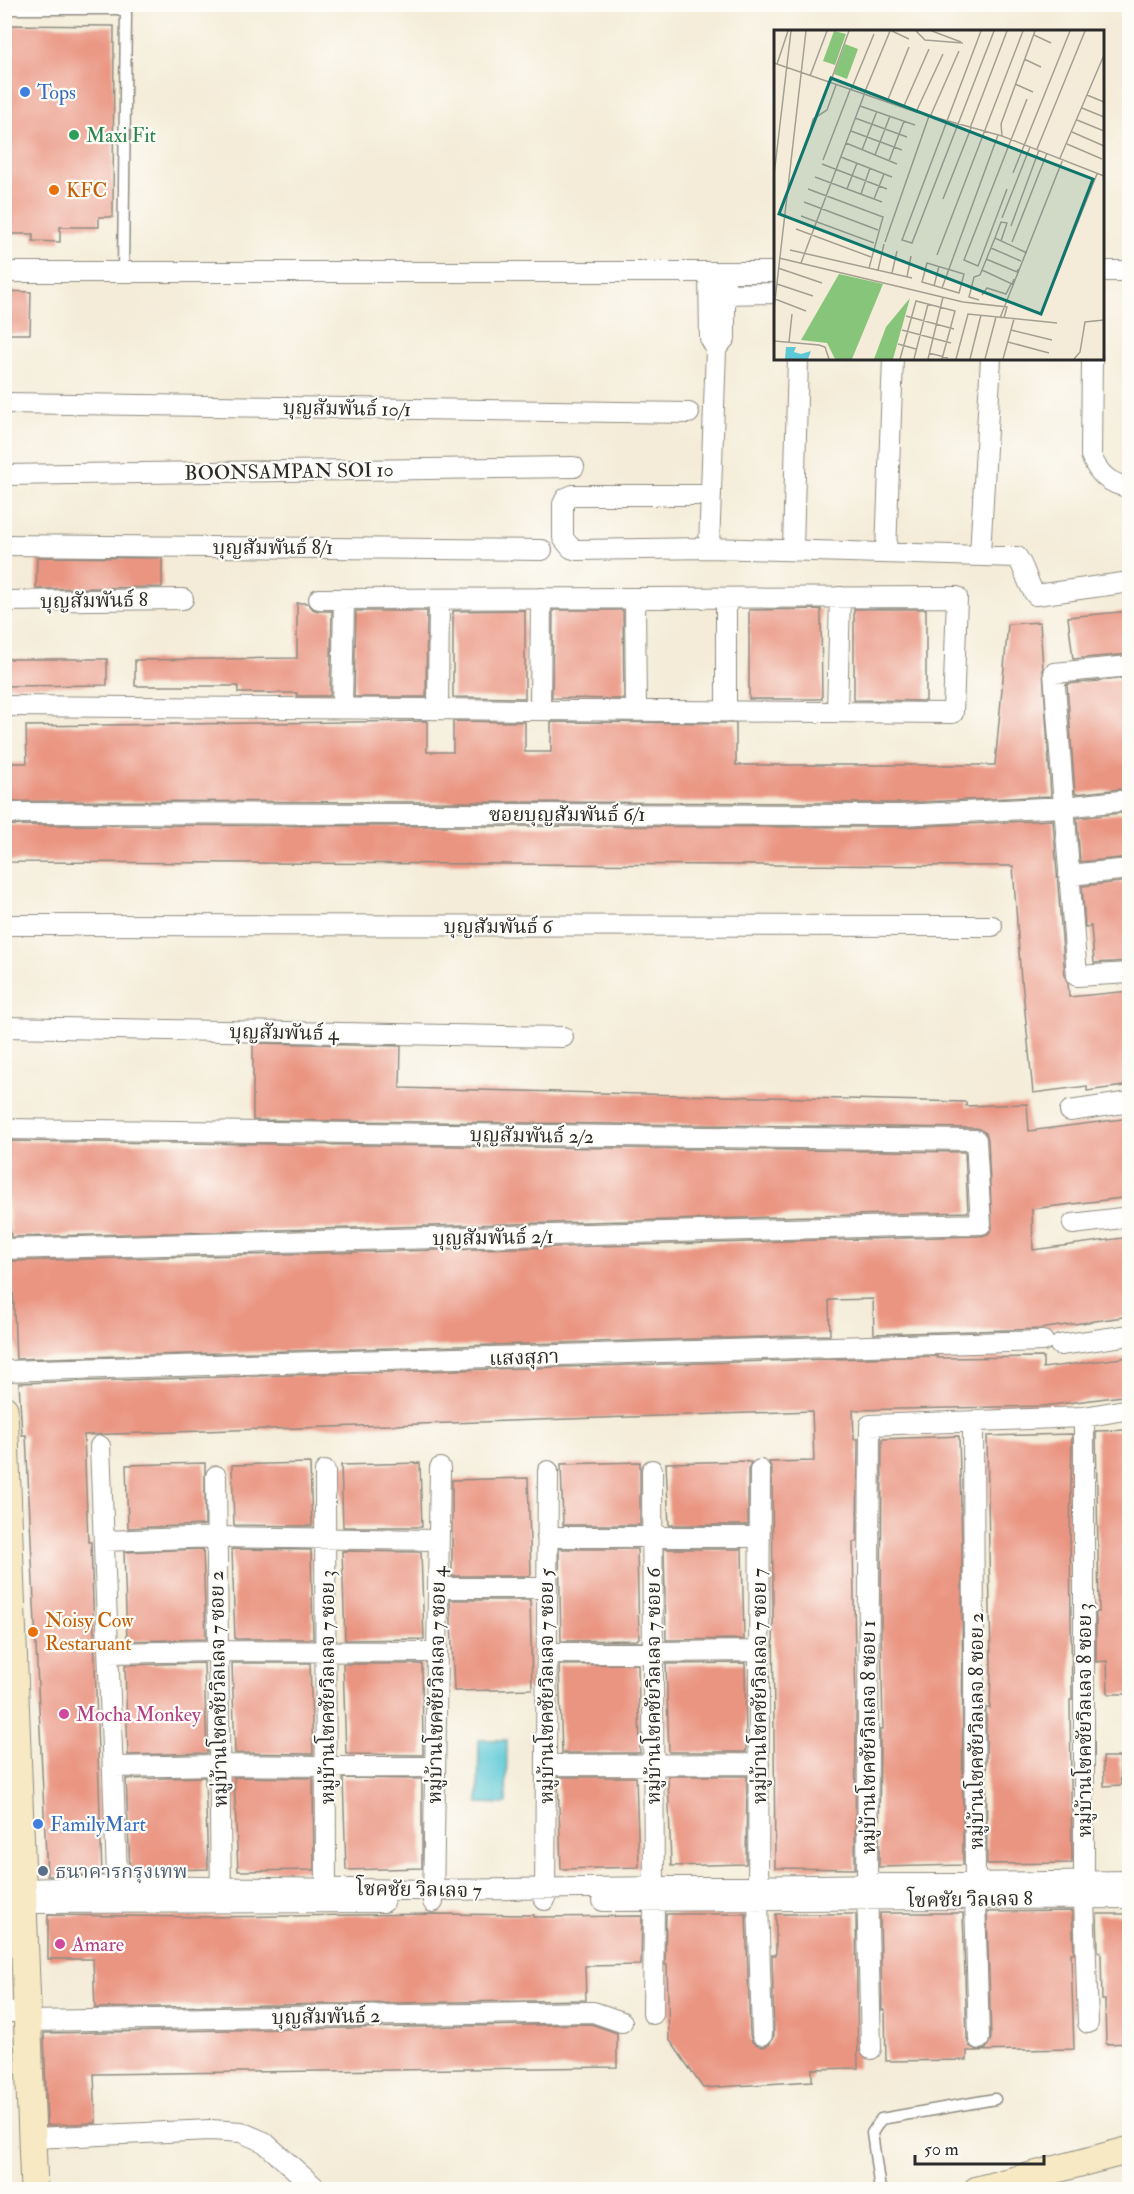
<svg xmlns="http://www.w3.org/2000/svg" width="1134" height="2194" font-family="'IM FELL Double Pica','Noto Serif Thai',serif">
<rect width="100%" height="100%" fill="#fdfcf7"/>
<filter id="ink" filterUnits="userSpaceOnUse"><feTurbulence type="fractalNoise" baseFrequency=".0167" numOctaves="2"/><feDisplacementMap in="SourceGraphic" scale="12" xChannelSelector="R" yChannelSelector="G"/><feConvolveMatrix kernelMatrix="1 2 1 2 8 2 1 2 1" color-interpolation-filters="sRGB"/></filter>
<filter id="wash" filterUnits="userSpaceOnUse"><feTurbulence type="fractalNoise" baseFrequency=".008" numOctaves="4" result="noise"/><feDisplacementMap in="SourceGraphic" scale="24" xChannelSelector="R" yChannelSelector="G"/><feGaussianBlur stdDeviation="1.35" result="paint"/><feColorMatrix in="noise" values="0 0 0 0 0 0 0 0 0 0 0 0 0 0 0 0 0 1.4 0 .05"/><feComposite in="paint" operator="in"/></filter>
<g filter="url(#wash)">
<rect width="100%" height="100%" fill="#f4ecd8"/>
<!-- water -->
<path fill="#5ec9d6" stroke="#447a80" stroke-width="1.5" d="M479,1740H507L506,1804L478,1803Z"/>
<g id="blocks">
<!-- building -->
<path fill="#ea9582" d="M4,25L114,26L113,217H99V227H60V242L33,241V234H4Z
M4,291L31,292L30,334H4Z
M37,557L162,558V587L36,589Z
M297,603H308L313,609L318,611H332L330,696H297V693H238V686H135V660L297,658Z
M821,609L822,699H749V610Z
M854,609H926V701L854,700Z
M525,610V698L453,697V611Z
M553,610H623L624,699L552,698Z
M356,611H427L426,697H354Z
M1130,611V654L1073,659L1068,617Z
M1040,622L1051,796L900,803L4,801V763H27L26,726L427,721V752H453V721L525,722V752H551V722L736,723V765H995L1008,624Z
M4,659H107V685L4,686Z
M1130,678V788L1075,794L1067,684Z
M1130,812V857L1080,862L1077,818Z
M1053,820L1065,977L1068,983L1069,997L1130,991V1083L1124,1084V1086L1087,1091V1086L1033,1093L1022,981H1021L1013,866L4,862V825L901,827Z
M1130,881V961L1094,963L1091,926L1085,927L1082,886Z
M253,1043L401,1046L400,1088L966,1102V1106L1027,1104L1029,1131L1130,1118V1197L1032,1209L1033,1250L1130,1237V1316L1039,1329L874,1334L873,1299L829,1300L830,1335L16,1359L12,1261L981,1236L988,1234L992,1229L988,1139L986,1133L977,1128L253,1120Z
M4,1141L965,1152L968,1212L11,1237L4,1171Z
M937,1356V1358L1043,1357V1368L1130,1357V1395L1044,1406L853,1410L854,1439H858L857,1542H853L856,1710L855,1869L775,1868L772,1470L769,1462L814,1461L812,1411L84,1435L88,1542H91L102,1875L47,1876L26,1435H22L19,1383Z
M1130,1430V1694H1108L1107,1661L1096,1662V1612H1099L1096,1431Z
M1072,1434L1070,1537L1072,1700H1070L1072,1863L987,1864L986,1708H990L991,1666L987,1436Z
M959,1436L962,1545L963,1865L879,1867L880,1729H883L881,1631L882,1439Z
M746,1461V1462H751L748,1470V1525H669L666,1463Z
M640,1462V1525H563L561,1464Z
M205,1463V1525L128,1528L126,1465Z
M310,1463L312,1526L234,1525L232,1465Z
M420,1463L422,1527H343L341,1465Z
M528,1478L531,1574L529,1576H452V1480Z
M203,1549L206,1639L127,1641L124,1552Z
M232,1549L311,1550L313,1639H235Z
M559,1549H637L639,1638L637,1640L561,1641Z
M664,1549H742L744,1639L666,1640Z
M342,1551L421,1552L424,1639L345,1640Z
M450,1600H530L532,1689L454,1691Z
M204,1663L207,1753L128,1755L125,1665Z
M232,1663H310L313,1754L235,1753Z
M745,1663L746,1752H669L666,1664Z
M343,1664H422L423,1755L346,1754Z
M638,1664L640,1753H562L559,1665Z
M1103,1757H1120L1121,1785L1104,1786Z
M668,1776H747L746,1864L671,1866Z
M205,1777L208,1869L130,1871L126,1779Z
M234,1777L313,1778L314,1870L238,1871Z
M558,1777H636L639,1867L561,1869Z
M343,1778L422,1779V1868L346,1870Z
M1072,1911L1074,1953H1071L1074,2049L967,2051V2060L886,2061L885,2010H882L880,1913H963L967,2039L969,2046L979,2051L986,2049L991,2039L987,1912Z
M433,1914L534,1915V1917L642,1916L641,1965L585,1966L586,2000L95,2008L93,1959H48V1915L204,1917Z
M666,1914H746L750,2035L752,2042L762,2047L769,2045L774,2035L772,1955H776V1914H856L858,2068L812,2069V2081L703,2088L669,2039L667,1965H665Z
M1097,1914H1130V2043L1106,2044L1105,2000H1102L1101,1952H1098Z
M591,2024L617,2033V2067L94,2074L96,2123L47,2125L44,2033Z"/>
</g>
</g>
<g filter="url(#ink)">
<use href="#blocks" fill-opacity="0" stroke="#908c82" stroke-width="1.5"/>
<g fill="none" stroke-linecap="round" stroke-linejoin="round">
<!-- lane casing -->
<g stroke="#908c82" stroke-width="13">
<path id="lane" d="M4,9H119L126,13L123,272
M880,2190L872,2133L881,2119L995,2099"/>
</g>
<!-- street casing -->
<g stroke="#908c82" stroke-width="22">
<path id="street" d="M1102,271H1130
M4,272H776
M709,272L710,338L716,349L709,548L1017,557C1026,569 1026,583 1036,595L1130,582
M725,294L776,293
M716,349L725,338V272
M1092,358L1091,455C1097,473 1110,485 1130,487
M4,403L689,413
M4,475L574,467
M4,545L542,550
M709,548L577,550L571,548L563,538V504L566,498L573,495H711
M793,549L798,358
M886,552L893,358
M980,555L991,358
M635,598L636,710
M4,601L183,599
M1130,666L1054,673L1077,976L1130,973
M4,706L953,713L957,597L319,599
M342,708L344,599
M438,709L439,599
M540,710L541,598
M726,711V598
M837,712L840,597
M4,813L900,815L1064,807L1130,800
M1069,875L1130,869
M4,925L992,926
M4,1027L563,1037
M1070,1111L1130,1102
M4,1129L976,1140L981,1224L4,1249
M1073,1224L1130,1217
M1060,1345L1130,1335
M4,1371L1043,1341
M1084,1417V1898L1088,2023
M973,1422L975,1899L979,2039
M100,1446L118,1899
M652,1470L654,1901L653,2014
M760,1470L758,1901L762,2035
M325,1471L326,1901
M216,1476L221,1900
M547,1537H760
M104,1541L216,1537L438,1540
M438,1588H547
M109,1653L217,1651L437,1652
M547,1653L760,1651
M546,1765L759,1764
M114,1767L219,1765L435,1767
M23,1889L118,1886L433,1890L1130,1881
M545,1900L548,1471
M603,1901L1130,1898
M433,1902L440,1468
M24,1903L384,1902
M4,2012H28
M29,2021L593,2012L622,2022
M871,2049L867,1885L870,1425L1084,1417L1130,1409
M34,2138L211,2130L241,2132L264,2142L318,2190"/>
</g>
<!-- secondary casing -->
<g stroke="#908c82" stroke-width="29">
<path id="secondary" d="M4,1409L34,2190
M977,2190L1130,2150"/>
</g>
<!-- lane -->
<use href="#lane" stroke="#fff" stroke-width="10"/>
<!-- street -->
<use href="#street" stroke="#fff" stroke-width="20"/>
<!-- secondary -->
<use href="#secondary" stroke="#f6e9c3" stroke-width="27"/>
</g>
</g>
<!-- markers -->
<g fill="#3f7fe0" stroke="#fdfcf7" stroke-width="2">
<circle cx="25" cy="92" r="6"/>
<circle cx="38" cy="1824" r="6"/>
</g>
<circle fill="#2e9e5b" stroke="#fdfcf7" stroke-width="2" cx="74" cy="135" r="6"/>
<g fill="#e8710a" stroke="#fdfcf7" stroke-width="2">
<circle cx="54" cy="190" r="6"/>
<circle cx="33" cy="1632" r="6"/>
</g>
<g fill="#d1479c" stroke="#fdfcf7" stroke-width="2">
<circle cx="64" cy="1714" r="6"/>
<circle cx="60" cy="1944" r="6"/>
</g>
<circle fill="#5c6f8a" stroke="#fdfcf7" stroke-width="2" cx="43" cy="1871" r="6"/>
<g text-anchor="middle" stroke-width="4.5" stroke-linejoin="round" paint-order="stroke">
<!-- shop labels -->
<g font-size="20" fill="#366cbe" stroke="#fdfcf7" text-anchor="start">
<text x="37" y="99">Tops</text>
<text x="50" y="1831">FamilyMart</text>
</g>
<!-- leisure labels -->
<g font-size="20" fill="#27864d" stroke="#fdfcf7" text-anchor="start">
<text x="86" y="142">Maxi Fit</text>
</g>
<!-- food labels -->
<g font-size="20" fill="#c56008" stroke="#fdfcf7" text-anchor="start">
<text x="66" y="197">KFC</text>
<text x="45" y="1627">Noisy Cow<tspan x="45" dy="23">Restaruant</tspan></text>
</g>
<!-- street labels -->
<g font-size="20" fill="#2b2b2b" stroke="#fdfcf7">
<text transform="translate(347 408) rotate(1)" y="7">บุญสัมพันธ์ 10/1</text>
<text transform="translate(289 471) rotate(-1)" y="7">BOONSAMPAN SOI 10</text>
<text x="273" y="554">บุญสัมพันธ์ 8/1</text>
<text transform="translate(94 600) rotate(-1)" y="7">บุญสัมพันธ์ 8</text>
<text x="567" y="821">ซอยบุญสัมพันธ์ 6/1</text>
<text x="498" y="933">บุญสัมพันธ์ 6</text>
<text transform="translate(284 1032) rotate(1)" y="7">บุญสัมพันธ์ 4</text>
<text transform="translate(532 1135) rotate(1)" y="7">บุญสัมพันธ์ 2/2</text>
<text transform="translate(493 1237) rotate(-1)" y="7">บุญสัมพันธ์ 2/1</text>
<text transform="translate(524 1357) rotate(-2)" y="7">แสงสุภา</text>
<text transform="translate(436 1685) rotate(-89)" y="7">หมู่บ้านโชคชัยวิลเลจ 7 ซอย 4</text>
<text transform="translate(546 1686) rotate(-90)" y="7">หมู่บ้านโชคชัยวิลเลจ 7 ซอย 5</text>
<text transform="translate(653 1686) rotate(-90)" y="7">หมู่บ้านโชคชัยวิลเลจ 7 ซอย 6</text>
<text transform="translate(759 1686) rotate(-90)" y="7">หมู่บ้านโชคชัยวิลเลจ 7 ซอย 7</text>
<text transform="translate(327 1687) rotate(-90)" y="7">หมู่บ้านโชคชัยวิลเลจ 7 ซอย 3</text>
<text transform="translate(218 1689) rotate(-91)" y="7">หมู่บ้านโชคชัยวิลเลจ 7 ซอย 2</text>
<text transform="translate(1084 1720) rotate(-90)" y="7">หมู่บ้านโชคชัยวิลเลจ 8 ซอย 3</text>
<text transform="translate(976 1731) rotate(-90)" y="7">หมู่บ้านโชคชัยวิลเลจ 8 ซอย 2</text>
<text transform="translate(868 1737) rotate(-90)" y="7">หมู่บ้านโชคชัยวิลเลจ 8 ซอย 1</text>
<text transform="translate(419 1889) rotate(1)" y="7">โชคชัย วิลเลจ 7</text>
<text transform="translate(970 1899) rotate(-1)" y="7">โชคชัย วิลเลจ 8</text>
<text transform="translate(326 2016) rotate(-1)" y="7">บุญสัมพันธ์ 2</text>
</g>
<!-- hotel labels -->
<g font-size="20" fill="#b23c85" stroke="#fdfcf7" text-anchor="start">
<text x="76" y="1721">Mocha Monkey</text>
<text x="72" y="1951">Amare</text>
</g>
<!-- service labels -->
<g font-size="20" fill="#4e5e75" stroke="#fdfcf7" text-anchor="start">
<text x="55" y="1878">ธนาคารกรุงเทพ</text>
</g>
</g>
<!-- overview -->
<g transform="translate(774 30)">
<rect width="330" height="330" fill="#f4ecd8"/>
<path d="M60,1L72,4L61,35L49,31ZM71,14L84,19L73,49L60,44ZM65,244L109,254L78,329H61L53,313L27,310ZM136,268L119,329H100L112,297Z" fill="#87c57b"/>
<path d="M12,317H22L20,322L27,324L37,321L34,329H11Z" fill="#5ec9d6"/>
<path fill="none" stroke="#a49f93" stroke-width="1.5" d="M118,1L135,9M142,1L151,10L189,13M158,1L187,12M207,1L128,210L138,213L220,1M260,5L277,13M250,29L267,37M0,33L142,82L228,106L330,146M3,34L14,1M36,46L53,1M56,53L75,1M241,54L259,62M77,60L100,4M90,64L116,1M313,65L330,72M113,72L135,17M86,76L141,95M129,78L155,19M308,78L330,87M142,82L169,24M156,87L185,21M81,88L133,107M303,90L330,101M196,98L233,1M36,101L39,89L53,80L62,55M77,101L128,120M298,102L330,116M228,106L227,94L261,1M72,113L123,134M293,114L328,129M263,119L311,1M88,120L103,81M101,125L116,86M67,127L118,147M286,128L330,25M49,130L76,60M115,131L130,91M48,134L113,159M239,143L296,1M0,145L17,1M41,147L108,172M34,159L109,187L95,238M73,159L83,133M233,159L204,236L190,230L253,69M87,164L96,138M100,169L110,144M169,169L197,98M30,172L104,200M27,186L100,213M228,188L256,117M237,196L265,120M22,199L97,227M221,208L227,192L233,193L227,211M111,212L155,86M238,212L273,123M217,218L247,231M16,220L138,248M163,225L249,1M5,228L189,272L233,277L230,288M212,229L243,242L244,239M27,233L90,65M153,233L190,244L185,263L148,252ZM4,238L48,253M104,240L110,214M208,240L238,254L240,249M118,243L123,221M133,247L137,226M3,254L39,266M160,256L165,236M168,258L224,105M208,265L213,258L232,264L237,254M1,269L32,281M205,270L195,267L200,247L206,245L221,208L253,223M0,279L32,1M268,282L323,144M132,286L180,299M226,288L289,129M128,300L177,313M237,300L278,310M0,311L45,315L51,317L55,329M15,312L18,284M234,312L275,323M124,314L142,319M155,323L174,328M126,329L142,271L181,281L168,329M140,329L154,274M154,329L169,267M182,329L194,284L283,293M196,329L207,285M211,329L222,287M229,329L240,289M300,329L306,322L311,292L330,290"/>
<path fill="#0f766e" fill-opacity="0.15" stroke="#0f766e" stroke-width="3" d="M57,48L319,149L267,284L5,184Z"/>
<rect width="330" height="330" fill="none" stroke="#2b2b2b" stroke-width="3"/>
</g>
<!-- margin -->
<rect width="1134" height="2194" fill="none" stroke="#fdfcf7" stroke-width="24"/>
<!-- scale -->
<path d="M915 2155v9h129v-9" fill="none" stroke="#2b2b2b" stroke-width="3"/>
<text x="924" y="2155" font-size="18" fill="#2b2b2b" stroke="#fdfcf7" stroke-width="4.5" paint-order="stroke">50 m</text>
</svg>
